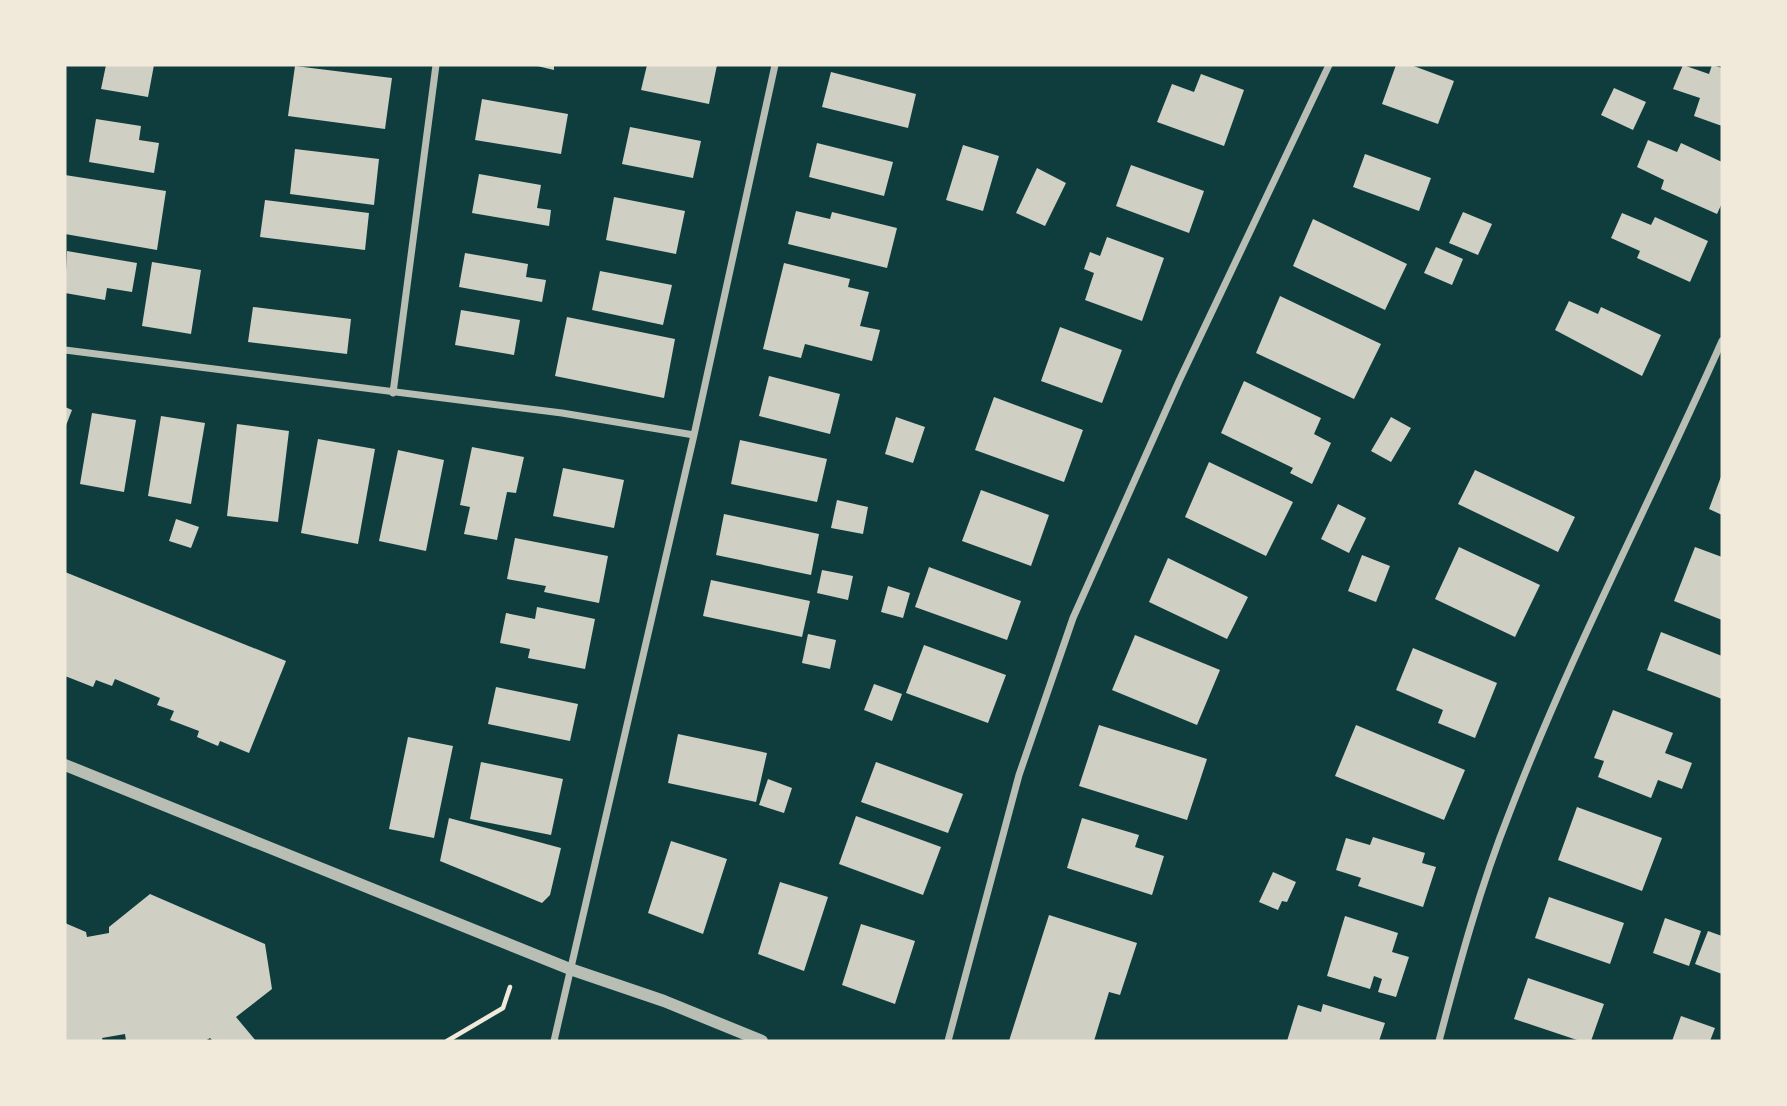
<svg xmlns="http://www.w3.org/2000/svg" width="1787" height="1106" font-family="'PT Sans Narrow',sans-serif">
<rect width="100%" height="100%" fill="#0f3d3e"/>
<!-- building -->
<path fill="#cfcfc3" d="M106,65H154L148,97L101,89Z
M533,65H554V70Z
M647,65H717L709,104L641,90Z
M1396,65H1411L1454,81L1438,124L1382,104Z
M1683,65L1709,74L1712,65L1722,68V126L1694,116L1700,98L1673,89Z
M295,66L392,78L385,129L288,116Z
M831,72L916,94L908,128L822,107Z
M1201,74L1244,90L1224,146L1157,122L1172,84L1194,92Z
M1614,88L1646,102L1633,130L1601,115Z
M482,99L568,114L561,154L475,140Z
M96,119L141,126L139,140L159,143L154,173L89,162Z
M630,127L701,141L693,178L622,164Z
M1648,140L1677,152L1681,143L1722,162V203L1717,214L1661,189L1664,180L1637,167Z
M817,143L893,162L884,196L809,177Z
M963,145L999,156L983,211L946,200Z
M295,149L379,159L374,205L290,194Z
M1365,154L1431,178L1419,211L1353,187Z
M1131,165L1204,191L1189,233L1116,206Z
M1037,168L1066,183L1045,226L1016,213Z
M479,174L541,185L537,208L551,210L549,226L472,213Z
M65,175L166,191L157,250L65,234Z
M614,197L685,211L676,254L606,240Z
M265,200L369,213L365,250L260,237Z
M796,211L830,219L832,212L897,228L887,268L788,244Z
M1463,212L1492,224L1478,255L1449,243Z
M1622,213L1651,225L1655,217L1708,241L1690,282L1637,258L1640,251L1611,238Z
M1313,219L1407,264L1385,310L1293,266Z
M1107,237L1164,258L1142,321L1085,300L1094,273L1084,269L1090,252L1100,256Z
M1436,247L1463,259L1452,285L1424,273Z
M67,251L137,263L132,292L107,288L105,300L65,293Z
M465,253L528,264L526,277L546,280L542,302L459,287Z
M152,262L201,270L191,334L142,326Z
M784,263L850,279L848,287L869,292L860,326L880,330L872,361L805,344L801,358L763,349Z
M600,271L672,285L663,325L592,310Z
M1280,296L1381,344L1354,399L1256,353Z
M1569,301L1598,314L1601,307L1661,335L1642,376L1555,330Z
M253,307L351,319L347,354L248,342Z
M461,310L520,320L514,355L455,345Z
M567,317L675,339L664,398L555,376Z
M1060,327L1122,350L1102,403L1041,381Z
M769,376L840,394L830,434L759,416Z
M1244,381L1321,418L1314,434L1331,443L1312,484L1290,473L1293,468L1221,433Z
M994,397L1083,430L1064,482L975,450Z
M65,407L72,410L65,428Z
M92,413L136,420L124,492L80,484Z
M161,416L205,423L191,504L148,496Z
M896,417L925,427L913,463L885,454Z
M1391,417L1411,428L1391,462L1371,451Z
M237,424L289,431L278,522L227,516Z
M318,439L375,449L358,544L301,533Z
M740,440L827,459L817,502L731,484Z
M472,447L524,457L516,493L507,492L497,540L464,534L470,507L460,505Z
M398,450L444,460L426,551L379,541Z
M1209,462L1293,502L1266,556L1185,517Z
M563,468L624,480L614,528L553,516Z
M1475,470L1575,517L1558,552L1458,504Z
M1722,474V515L1709,509Z
M981,490L1049,515L1031,566L962,541Z
M837,500L868,507L863,534L831,528Z
M1338,504L1366,518L1349,553L1321,539Z
M724,514L819,534L811,575L716,555Z
M176,519L199,527L191,548L169,541Z
M515,538L608,556L599,603L544,592L546,586L507,579Z
M1459,547L1540,585L1515,637L1435,599Z
M1695,547L1722,557V620L1674,601Z
M1362,555L1390,566L1376,602L1348,591Z
M1168,558L1248,597L1227,639L1149,602Z
M929,567L1021,601L1007,640L915,607Z
M822,570L853,576L848,600L817,593Z
M65,572L286,661L249,753L220,741L218,746L197,737L199,731L170,720L174,711L157,705L160,698L115,679L112,686L96,680L93,687L65,676Z
M711,580L810,601L802,637L703,616Z
M888,586L910,593L903,618L881,612Z
M537,607L595,619L585,669L528,658L530,649L500,643L506,613L535,619Z
M1661,632L1722,656V699L1647,670Z
M808,634L836,640L830,669L802,663Z
M1135,635L1220,670L1197,725L1112,690Z
M924,645L1006,675L988,723L906,693Z
M1413,648L1497,683L1475,738L1438,723L1443,710L1396,690Z
M874,684L902,694L892,721L864,710Z
M496,687L578,704L570,741L488,724Z
M1613,710L1673,733L1665,753L1692,763L1682,789L1658,780L1651,798L1598,777L1604,761L1594,758Z
M1099,725L1207,759L1187,820L1079,786Z
M1356,725L1465,770L1444,820L1335,776Z
M678,734L767,753L756,802L668,783Z
M408,737L453,746L434,838L389,829Z
M481,762L563,779L551,835L470,819Z
M876,762L963,794L948,833L861,802Z
M768,779L792,788L784,813L759,805Z
M1577,807L1662,838L1642,891L1558,860Z
M856,816L941,847L923,895L839,864Z
M449,818L561,848L550,895L542,903L440,861Z
M1082,818L1139,835L1135,847L1164,856L1152,895L1067,868Z
M1373,837L1425,853L1422,863L1436,867L1423,907L1358,886L1361,878L1336,870L1346,838L1370,845Z
M671,841L727,859L703,934L648,913Z
M1273,872L1296,882L1287,902L1282,901L1278,910L1259,902Z
M780,882L828,897L804,971L758,954Z
M150,894L265,944L272,989L236,1017L256,1041H213L210,1038L205,1041H126L125,1034L102,1038L103,1041H65V923L86,932L87,937L109,933V927Z
M1549,897L1624,923L1610,964L1535,938Z
M1049,915L1137,943L1120,995L1109,992L1094,1041H1009Z
M1345,916L1398,933L1392,952L1409,957L1396,997L1378,992L1382,979L1374,976L1370,989L1327,976Z
M1665,918L1701,931L1689,966L1653,953Z
M861,924L915,941L895,1004L842,985Z
M1708,931L1722,936V974L1695,964Z
M1528,978L1604,1004L1591,1041H1580L1514,1019Z
M1323,1004L1385,1023L1379,1041H1287L1298,1005L1321,1012Z
M1681,1016L1715,1028L1710,1041H1672Z"/>
<g fill="none" stroke-linecap="round" stroke-linejoin="round">
<!-- path -->
<path stroke="#f1e9da" stroke-width="4.5" d="M447,1041L503,1008L510,987"/>
<!-- minor -->
<path stroke="#b8beb3" stroke-width="7" d="M65,350L562,413L694,435
M393,393L436,65
M554,1041L694,435L775,65
M948,1041L1019,775L1073,618L1179,381L1329,65
M1439,1041C1459,965 1480,887 1509,814C1571,652 1652,499 1722,341"/>
<!-- tertiary -->
<path stroke="#b8beb3" stroke-width="12" d="M65,765L570,969L664,1001L762,1041"/>
</g>
<!-- border -->
<rect width="1787" height="1106" fill="none" stroke="#f1e9da" stroke-width="133"/>
</svg>
